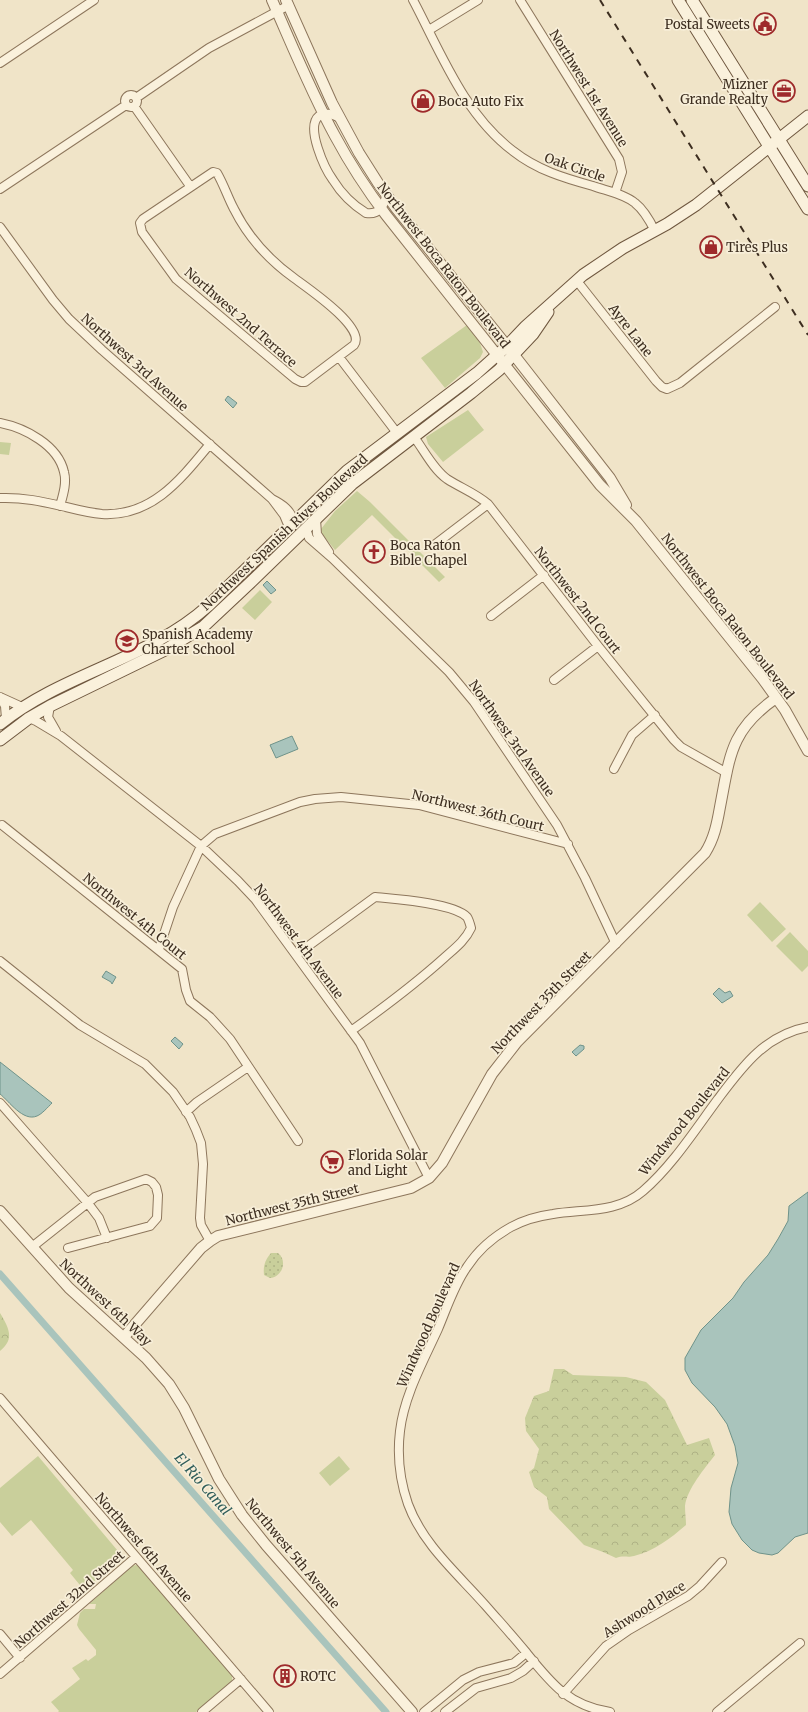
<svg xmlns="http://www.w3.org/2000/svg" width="808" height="1712" font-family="Merriweather,serif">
<defs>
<pattern id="forest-crowns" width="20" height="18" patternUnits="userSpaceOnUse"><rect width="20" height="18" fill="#c9cf9b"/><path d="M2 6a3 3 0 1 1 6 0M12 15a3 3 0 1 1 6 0" fill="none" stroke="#aeb285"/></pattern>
<pattern id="park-dots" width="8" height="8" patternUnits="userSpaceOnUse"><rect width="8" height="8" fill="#c9cf9b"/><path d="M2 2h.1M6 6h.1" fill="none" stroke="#aeb285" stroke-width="1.8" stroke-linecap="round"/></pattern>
</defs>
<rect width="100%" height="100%" fill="#f0e4c8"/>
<!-- grass -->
<path fill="#c9cf9b" d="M467,325L479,340L483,352L480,358L445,388L421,358Z
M468,410L484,430L443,462L428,444L426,437Z
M0,442L11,443L9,455L0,454Z
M357,491L370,502L445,577L439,582L372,515L335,550L322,534L321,529L335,511Z
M260,590L272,602L255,620L242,608Z
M760,902L786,929L772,942L747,915Z
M790,932L808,951V966L802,972L776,946Z
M38,1456L123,1557L84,1590L70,1573L73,1570L31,1520L12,1536L0,1522V1488Z
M339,1456L350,1469L330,1486L319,1473Z
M136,1565L139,1566L232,1675V1681L196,1712H58L59,1711L51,1702L80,1679L72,1668L86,1659L88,1661L96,1655V1650L79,1629L77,1625L80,1613L84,1609H95L96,1604H89L132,1566Z"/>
<!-- forest -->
<path fill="url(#forest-crowns)" d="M0,1313C9,1328 15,1339 0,1351Z
M554,1369H564L573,1375L626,1377L646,1382L665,1400L687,1445L709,1438L715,1455C705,1468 687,1489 685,1506C685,1513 686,1519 686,1525C671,1538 654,1551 634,1556C627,1558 624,1555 616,1558L603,1552L584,1545L549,1509L547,1497L534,1487L529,1472L534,1468L539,1449L526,1431L525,1418L534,1396L549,1391Z"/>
<!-- park -->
<path fill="url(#park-dots)" d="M271,1253H278C288,1261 282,1277 270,1278L264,1275C263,1266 265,1260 271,1253Z"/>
<!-- water -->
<path fill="#a9c4bc" stroke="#6f938a" d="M228,396L237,403L233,408L225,400Z
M267,581L276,590L271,594L263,585Z
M292,736L298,749L276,758L270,745Z
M106,971L116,977L112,984L111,982L102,977Z
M719,988L725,993L730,991L733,996L722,1003L713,994Z
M175,1037L183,1044L179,1049L171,1041Z
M580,1045L584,1046V1049L576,1056L572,1052Z
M0,1062L52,1103C48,1107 42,1114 37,1116C23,1122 9,1101 0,1094Z
M808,1192V1533L795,1537L778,1553L772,1555L759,1553L752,1550L742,1540L732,1524L729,1512L731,1488L738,1463L735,1446L727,1424L715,1407L692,1383L685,1370V1358L701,1330L733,1298L744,1282L768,1255L778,1239L788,1221L789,1206Z"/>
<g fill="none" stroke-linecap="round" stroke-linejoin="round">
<!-- canal -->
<path stroke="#a9c4bc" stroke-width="7" d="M0,1274L386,1712"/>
<!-- minor casing -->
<g stroke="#8d765c" stroke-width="10">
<path id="minor" d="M413,0C441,53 464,114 513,151C537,170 564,178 593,186C607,191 624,194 635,203C644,210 650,221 655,231
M520,0L619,159L622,172L615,193
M429,30L478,0
M0,63L94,0
M125 101a6 6 0 1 1 12 0a6 6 0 1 1-12 0Z
M136,98L209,48L289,5
M134,106L190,186
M340,118C333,115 326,111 319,116C305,127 325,169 333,180C341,193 353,205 366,213C379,215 385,206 386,194
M213,172L217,173C224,185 228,198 234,209C248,237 269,260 294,278C306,287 367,328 354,345L305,382H301L295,379L176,279L142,232L140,223L143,219Z
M0,189L126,105
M0,227L53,300L69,319L102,350L272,499C282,504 291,510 294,522
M577,281L656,381L662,387L667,389L680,383L775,307
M339,357L397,433
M0,423C25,428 58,445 64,472C67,483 63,495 60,506
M414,437C424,450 433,469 447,479C461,488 475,493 488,504L598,646L674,740L681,747L727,773
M0,498C23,497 44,502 66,507C78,510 90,513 102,514C152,517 181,479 210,444
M272,499L284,515L289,527
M316,519L317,534L329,552
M306,528L309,538L332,558L449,672L474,702L557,825L585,878L616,944
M433,546L488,504
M491,616L544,575
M554,680L598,646
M0,697L22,707
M0,697L5,706L6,719
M50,706L48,717L56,731
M29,718L36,721L61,736L201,846L238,881L255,899L360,1043L429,1178
M614,769L632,735L655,715
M2,825L182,969L186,990L190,1001L210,1017L230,1039L298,1141
M159,949L173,907L201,846L215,834L300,802L315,799L341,797L419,805L568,844
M296,955L375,897C396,899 453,903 467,917C469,920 470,924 471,928C465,941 454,949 444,958C414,985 383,1008 351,1031
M0,961L80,1025L145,1064L173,1092L190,1117L196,1130L201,1143L203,1164L200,1218L201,1225L210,1241
M0,1103L87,1202L99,1218L107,1238
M186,1112L197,1102L248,1067
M32,1247L95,1197L146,1179L152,1182L156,1187L158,1195L157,1218L150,1226L68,1248
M0,1398L269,1712
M0,1634L20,1658
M0,1674L136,1557
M563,1694L606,1646L629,1630L688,1596L700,1586L722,1562
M202,1712L241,1679
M424,1712L463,1680L479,1672L514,1663L526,1653
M445,1712L476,1688L511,1678L523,1671L534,1661
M610,1712C568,1706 550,1682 525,1651C512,1635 499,1621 486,1606C458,1574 423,1545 408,1504C400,1481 397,1456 400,1431C404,1396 423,1362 438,1329C447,1308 454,1285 467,1267C478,1250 493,1237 511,1227C524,1220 538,1216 553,1214C584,1209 618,1213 643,1191C672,1166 695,1130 718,1099C742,1067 765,1035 808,1027
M717,1712L800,1643"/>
</g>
<!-- tertiary casing -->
<g stroke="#8d765c" stroke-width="12">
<path id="tertiary" d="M272,0C292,45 311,92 335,136C350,164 367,190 386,215L600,485L636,521L762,678L785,710L808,751
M286,0L332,103L359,153L378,183L396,208L507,346L610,478L626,505
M0,1211L69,1288L146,1358L169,1384L184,1408L219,1479L242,1515L266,1545L412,1712
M124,1337L201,1248L210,1241L218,1236L411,1188L429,1178L442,1163L492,1074L517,1042L705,853C714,839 717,824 720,807C730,756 730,730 776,698"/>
</g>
<!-- secondary casing -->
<g stroke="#6f573f" stroke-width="13">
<path id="secondary" d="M678,0L808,209
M692,0L808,186
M0,724C63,673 148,660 208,606L347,471L477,373L507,346L526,326L583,275L623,248L667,224L696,205L808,116
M0,740L29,718L50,706L165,650L203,627L252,581L352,484L471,393L499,370L533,334L548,312"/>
</g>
<!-- minor -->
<use href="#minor" stroke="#faf1dc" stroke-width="8"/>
<!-- tertiary -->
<use href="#tertiary" stroke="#faf1dc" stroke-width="10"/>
<!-- secondary -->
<use href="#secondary" stroke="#faf1dc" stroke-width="11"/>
<!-- rail -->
<path stroke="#3d2e20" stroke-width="2" stroke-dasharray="7 7" stroke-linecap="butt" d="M600,0L808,335"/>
</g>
<!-- icons -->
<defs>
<g id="civic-ring" transform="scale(1.15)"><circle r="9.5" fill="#f7eed8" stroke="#9e2a2b" stroke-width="1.5"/><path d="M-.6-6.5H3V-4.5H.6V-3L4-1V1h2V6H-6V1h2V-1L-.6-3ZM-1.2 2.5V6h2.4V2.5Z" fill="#9e2a2b"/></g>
<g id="office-ring" transform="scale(1.15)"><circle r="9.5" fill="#f7eed8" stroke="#9e2a2b" stroke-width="1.5"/><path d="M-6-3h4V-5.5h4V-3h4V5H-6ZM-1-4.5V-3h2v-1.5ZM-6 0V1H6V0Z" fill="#9e2a2b"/></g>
<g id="shop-ring" transform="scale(1.15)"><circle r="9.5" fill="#f7eed8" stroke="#9e2a2b" stroke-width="1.5"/><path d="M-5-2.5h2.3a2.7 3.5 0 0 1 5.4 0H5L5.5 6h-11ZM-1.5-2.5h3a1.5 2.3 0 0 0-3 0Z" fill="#9e2a2b"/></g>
<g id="church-ring" transform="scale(1.15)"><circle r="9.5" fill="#f7eed8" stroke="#9e2a2b" stroke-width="1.5"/><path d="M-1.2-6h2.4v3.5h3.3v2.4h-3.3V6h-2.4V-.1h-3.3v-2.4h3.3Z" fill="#9e2a2b"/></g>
<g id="school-ring" transform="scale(1.15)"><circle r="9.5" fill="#f7eed8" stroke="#9e2a2b" stroke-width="1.5"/><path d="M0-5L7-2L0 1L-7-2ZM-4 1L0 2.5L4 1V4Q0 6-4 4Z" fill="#9e2a2b"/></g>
<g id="supermarket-ring" transform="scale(1.15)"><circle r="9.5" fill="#f7eed8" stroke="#9e2a2b" stroke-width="1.5"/><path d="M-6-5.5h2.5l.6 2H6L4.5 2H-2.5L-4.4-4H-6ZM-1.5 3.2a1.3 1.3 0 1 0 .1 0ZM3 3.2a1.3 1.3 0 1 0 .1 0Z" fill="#9e2a2b"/></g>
<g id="building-ring" transform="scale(1.15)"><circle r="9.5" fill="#f7eed8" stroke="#9e2a2b" stroke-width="1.5"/><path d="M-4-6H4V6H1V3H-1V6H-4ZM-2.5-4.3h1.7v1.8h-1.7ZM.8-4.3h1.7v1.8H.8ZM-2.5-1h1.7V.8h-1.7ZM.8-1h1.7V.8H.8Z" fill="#9e2a2b"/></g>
</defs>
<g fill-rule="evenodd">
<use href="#civic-ring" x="765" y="24"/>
<use href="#office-ring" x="784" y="91"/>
<use href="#shop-ring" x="423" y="101"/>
<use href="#shop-ring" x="711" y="247"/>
<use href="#church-ring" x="374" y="552"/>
<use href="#school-ring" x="127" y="641"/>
<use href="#supermarket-ring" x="332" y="1162"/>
<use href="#building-ring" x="285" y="1676"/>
</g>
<g text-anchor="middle" stroke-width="3.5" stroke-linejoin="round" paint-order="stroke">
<!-- poi labels -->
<g font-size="13" fill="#3d2e20" stroke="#f7eed8" text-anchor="start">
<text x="750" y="29" text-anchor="end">Postal Sweets</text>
<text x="768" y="89" text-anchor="end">Mizner<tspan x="768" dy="15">Grande Realty</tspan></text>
<text x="438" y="106">Boca Auto Fix</text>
<text x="726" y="252">Tires Plus</text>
<text x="390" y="550">Boca Raton<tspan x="390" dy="15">Bible Chapel</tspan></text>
<text x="142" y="639">Spanish Academy<tspan x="142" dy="15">Charter School</tspan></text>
<text x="348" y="1160">Florida Solar<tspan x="348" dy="15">and Light</tspan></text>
<text x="300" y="1681">ROTC</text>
</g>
<!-- street labels -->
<g font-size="13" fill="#3d2e20" stroke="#f7eed8">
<text transform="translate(589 88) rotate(58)" y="5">Northwest 1st Avenue</text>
<text transform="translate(575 167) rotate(19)" y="5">Oak Circle</text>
<text transform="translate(444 265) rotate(52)" y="5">Northwest Boca Raton Boulevard</text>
<text transform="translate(241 317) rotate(41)" y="5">Northwest 2nd Terrace</text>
<text transform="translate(631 330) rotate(52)" y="5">Ayre Lane</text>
<text transform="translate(135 362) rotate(42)" y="5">Northwest 3rd Avenue</text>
<text transform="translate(284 532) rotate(-43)" y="5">Northwest Spanish River Boulevard</text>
<text transform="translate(578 600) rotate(52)" y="5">Northwest 2nd Court</text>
<text transform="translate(728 616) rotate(52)" y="5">Northwest Boca Raton Boulevard</text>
<text transform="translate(512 738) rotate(55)" y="5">Northwest 3rd Avenue</text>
<text transform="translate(478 810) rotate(14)" y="5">Northwest 36th Court</text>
<text transform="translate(135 916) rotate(39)" y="5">Northwest 4th Court</text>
<text transform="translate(299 941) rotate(53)" y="5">Northwest 4th Avenue</text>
<text transform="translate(541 1002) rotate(-46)" y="5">Northwest 35th Street</text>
<text transform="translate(684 1121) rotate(-51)" y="5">Windwood Boulevard</text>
<text transform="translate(292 1204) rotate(-14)" y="5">Northwest 35th Street</text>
<text transform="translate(106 1302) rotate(43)" y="5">Northwest 6th Way</text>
<text transform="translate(428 1325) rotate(-66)" y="5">Windwood Boulevard</text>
<text transform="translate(144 1547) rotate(49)" y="5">Northwest 6th Avenue</text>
<text transform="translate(293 1553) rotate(50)" y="5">Northwest 5th Avenue</text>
<text transform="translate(69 1599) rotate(-41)" y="5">Northwest 32nd Street</text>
<text transform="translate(644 1609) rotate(-32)" y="5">Ashwood Place</text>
</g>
<!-- water labels -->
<g font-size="14" font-style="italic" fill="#2f5d5a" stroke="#f7eed8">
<text transform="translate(203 1484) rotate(49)" y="5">El Rio Canal</text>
</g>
</g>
</svg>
